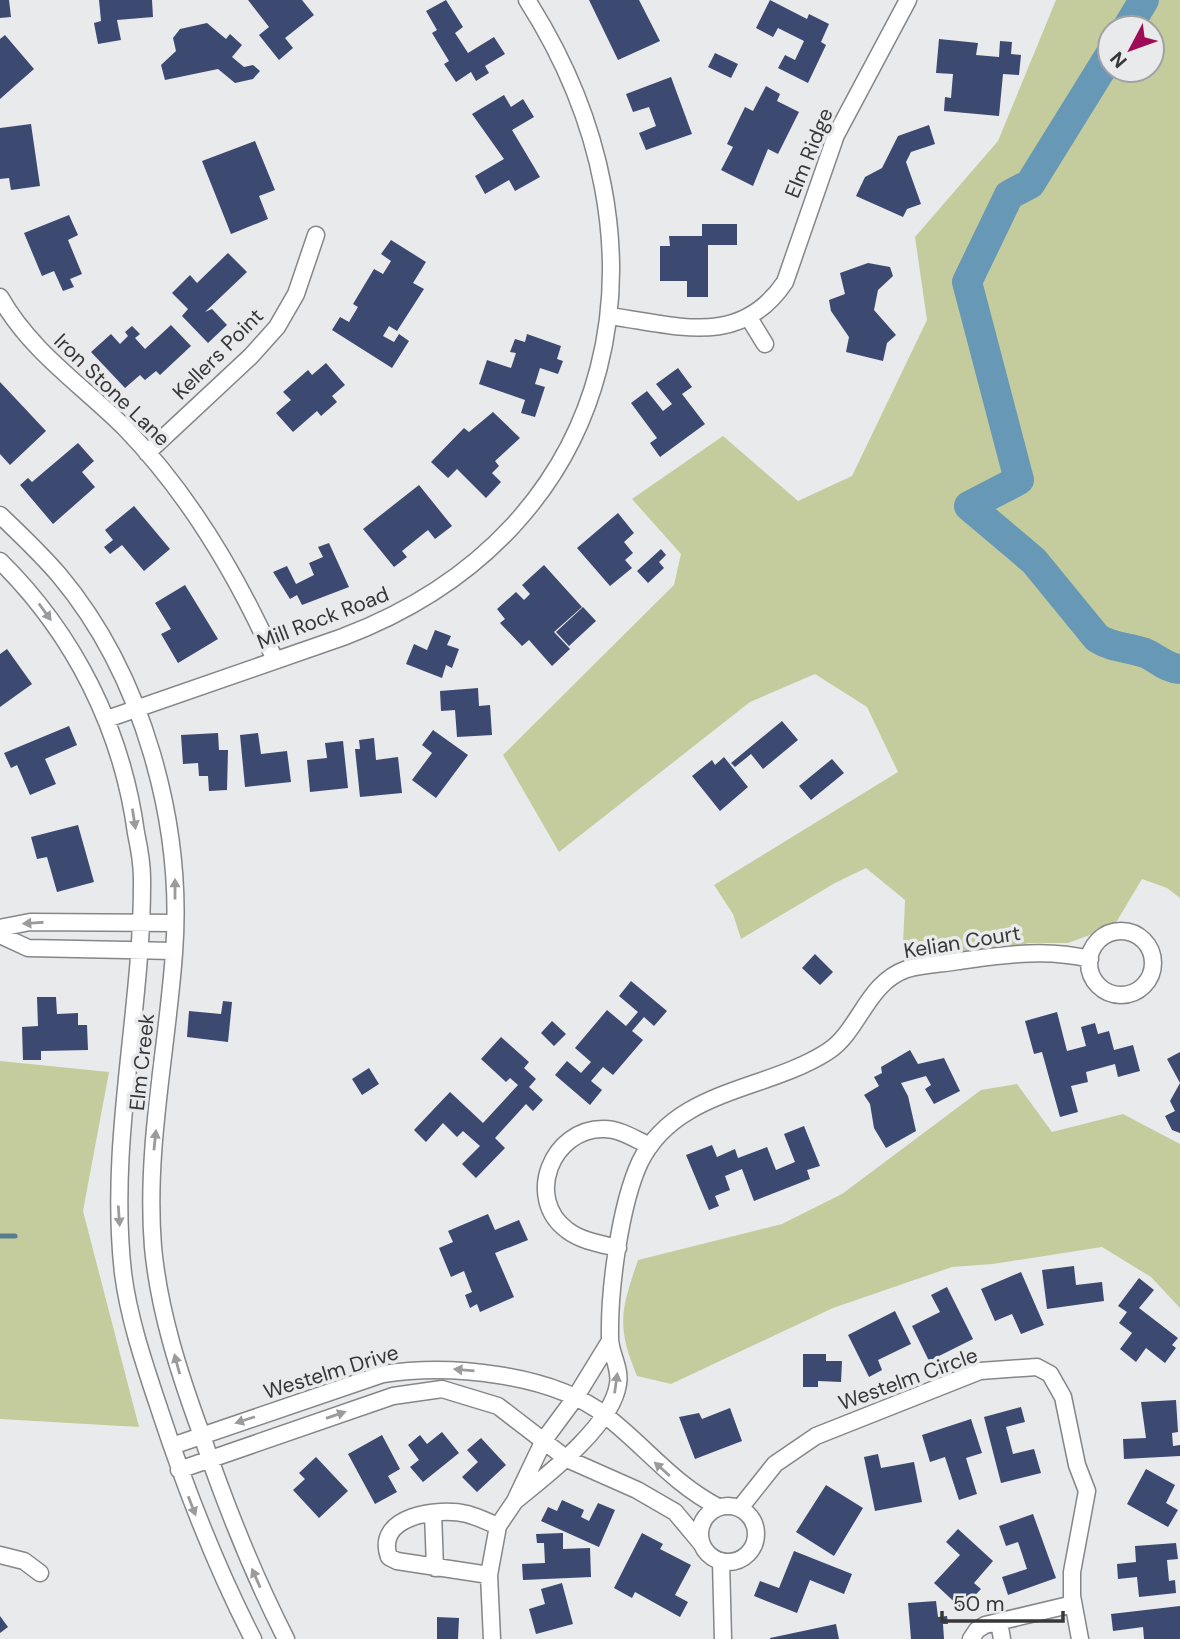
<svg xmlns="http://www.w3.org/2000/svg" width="1180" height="1639" font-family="'DM Sans',sans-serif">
<rect width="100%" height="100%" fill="#e9eaec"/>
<!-- green -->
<path fill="#c4cc9e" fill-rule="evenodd" d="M1056,0H1180V898L1167,888L1142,879L1114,926L1068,943H1030L916,961L903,945L905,900L866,868L835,883L741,939L733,914L714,885L898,772L867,707L815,674L750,702L559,852L503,755L674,585L681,554L632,499L723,436L798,501L852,476L927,320L915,237L998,141ZM1110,28H1152V70H1110Z
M0,1061L109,1072L83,1211L139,1427L0,1419Z
M1017,1084L1052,1132L1123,1114L1180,1144V1308L1151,1277L1102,1247L993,1264L952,1267L833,1308L671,1384L637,1376C616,1326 621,1310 638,1260L782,1224L842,1194L981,1090Z"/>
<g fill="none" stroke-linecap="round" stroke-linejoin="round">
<!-- stream -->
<path stroke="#597b90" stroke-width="5" d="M0,1236H15"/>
<!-- river -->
<path stroke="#6798b6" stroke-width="30" d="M1127,28L1144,0
M1110,55L1030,184L1009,195L967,282L1019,480L969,506L1034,561L1097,638C1112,648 1128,647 1145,653C1157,658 1166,668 1180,669"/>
</g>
<!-- building -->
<path fill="#3c4971" d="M0,0H9L11,17L0,18Z
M99,0H152L153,17L117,20L121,40L98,44L94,23L101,21Z
M248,0H302L314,15L285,38L293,48L279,60L259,35L269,27Z
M446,0L463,27L455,33L468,53L494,37L505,54L485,66L489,73L476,81L471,72L456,82L444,64L449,61L432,33L437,30L426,11Z
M589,0H639L660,41L618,60Z
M770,0L807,19L809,14L829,24L821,42L826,45L808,83L778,68L785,55L795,60L804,41L778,28L773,37L756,28Z
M207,23L226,39L230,34L242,45L232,57L244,67L253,65L260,71L253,79L235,83L218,69L165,80L161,65L176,51L173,38L180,29Z
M5,35L34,69L0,99V39Z
M939,39L978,43L976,55L999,57L1000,41L1012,42L1011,54L1021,55L1019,75L1003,74L999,116L944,111L945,97L951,98L953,74L936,73Z
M715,53L738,64L731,78L708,67Z
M671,77L692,134L646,150L639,133L656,126L649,107L633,112L626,94Z
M766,86L780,94L777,101L799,112L778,154L768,149L753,186L721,170L733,147L727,144L745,107L753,111Z
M504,95L511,107L523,99L534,117L512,130L540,177L515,191L509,180L485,194L475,176L504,159L472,114Z
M31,124L40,186L11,190L9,178L0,179V128Z
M929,125L935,144L911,152L906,162L921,204L907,209L903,217L856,196L865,177L882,168L898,136Z
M255,141L275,190L259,196L268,219L231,234L202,161Z
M69,215L78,235L68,240L82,274L70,279L74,287L63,291L54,271L42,276L24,233Z
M702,224H737V245H708V297H687V281H660V246H670L669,236H702Z
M391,240L426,262L413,283L424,289L397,331L389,326L383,336L394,342L399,334L409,341L392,368L332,330L340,317L349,322L358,307L353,304L374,269L383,274L391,261L381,254Z
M228,253L247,272L205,312L212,309L227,325L208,343L182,316L188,309L172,293L190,275L197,283Z
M868,263L890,267L893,276L878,290L874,310L896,335L887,343L883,361L846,352L849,337L831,311L829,300L845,294L840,273Z
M171,325L191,346L160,375L156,371L145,380L140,375L125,388L91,352L111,334L120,344L128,336L125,332L132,326L140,334L135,338L145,349Z
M527,334L561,346L557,359L563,361L558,374L540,368L535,384L545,387L535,417L521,413L525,400L479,384L487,360L511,368L516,353L510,352L515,339L525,342Z
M326,363L345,385L332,396L337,402L321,416L317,411L293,432L276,413L291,400L283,392L308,370L312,375Z
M678,368L692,387L682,394L705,424L660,457L650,443L657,438L631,403L647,391L663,411L672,404L656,384Z
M0,382L46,431L10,465L0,454Z
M493,412L520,438L495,461L499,466L492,473L501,482L486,498L457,469L448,478L431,462L464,428L469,432Z
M78,443L94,461L82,472L95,487L53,524L20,485L28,478L32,482Z
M419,485L452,526L435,539L428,530L402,551L407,557L394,567L363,529Z
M134,506L170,549L144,571L122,545L110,554L104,547L113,540L105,530Z
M618,513L634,533L624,542L633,553L625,560L632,568L610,586L577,548Z
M329,543L349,587L302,605L297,595L290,599L273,572L287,566L296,584L314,575L309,563L323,557L318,547Z
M661,549L666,555L659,562L664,568L648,583L637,571Z
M544,565L582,607L554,632L570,649L552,666L529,640L522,646L500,623L505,619L497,609L516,592L524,600L530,594L522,585Z
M185,585L218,639L178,663L161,634L171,629L155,603Z
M583,607L596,621L569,646L556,632Z
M435,630L451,636L447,645L459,649L452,668L446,665L442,678L406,664L414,644L427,650Z
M7,649L32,684L0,707V654Z
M478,688L479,706L490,705L492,735L457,737L455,710L441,711L440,691Z
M782,721L798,740L763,769L751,754L735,767L731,763Z
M69,726L77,745L45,759L56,784L30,795L17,765L11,768L4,753Z
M433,730L468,755L436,798L412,780L432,753L422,745Z
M218,733L219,750H228L227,790L209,791L208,776H199L198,763L183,764L181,735Z
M258,733L261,754L287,751L291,782L245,787L240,735Z
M374,738L376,760L398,757L402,793L360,797L355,749H360L359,740Z
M343,741L348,788L310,792L307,760L327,758L325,743Z
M724,757L748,787L720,811L692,776L712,760L715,765Z
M832,759L844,773L811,800L799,786Z
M78,825L94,882L57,892L47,857L37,859L31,837Z
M815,954L833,972L820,985L802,968Z
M631,981L667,1011L654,1026L644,1017L632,1031L643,1040L613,1075L603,1067L591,1081L602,1090L590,1105L555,1075L567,1061L581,1073L591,1062L575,1048L607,1010L626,1026L638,1012L619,996Z
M37,997H56L57,1014L78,1013V1025H87L88,1050L41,1051V1060H23L22,1027L38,1026Z
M223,1001L232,1002L228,1042L187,1037L189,1011L221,1014Z
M1057,1012L1067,1051L1086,1046L1081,1027L1095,1023L1098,1034L1109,1031L1114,1050L1133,1045L1140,1071L1118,1077L1115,1064L1086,1072L1088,1082L1071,1086L1078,1112L1060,1117L1042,1052L1034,1054L1025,1021Z
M552,1021L566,1034L554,1046L541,1033Z
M501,1037L529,1062L524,1068L536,1079L529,1087L543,1100L533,1111L526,1104L495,1138L505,1148L476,1178L462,1164L480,1146L463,1131L457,1137L443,1123L426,1142L414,1130L450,1092L483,1123L518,1085L510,1078L506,1082L481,1059Z
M910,1050L918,1064L944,1058L960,1091L934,1104L925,1089L931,1085L926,1076L901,1083L908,1096L916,1131L886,1148L874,1128L870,1104L864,1095L879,1086L874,1077L882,1073L881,1067Z
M1180,1052V1133L1172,1130L1165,1116L1175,1111L1170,1101L1180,1083L1167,1059Z
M369,1068L379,1084L362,1095L352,1079Z
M804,1126L820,1166L807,1170L810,1179L754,1201L742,1169L725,1176L730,1190L715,1196L719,1206L709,1210L686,1155L712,1145L717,1157L735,1149L738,1158L767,1147L776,1170L795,1162L784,1134Z
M488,1214L495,1230L519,1220L528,1240L495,1253L514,1297L480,1312L477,1304L470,1308L465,1295L472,1292L464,1271L451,1277L439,1248L453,1242L448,1231Z
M1074,1266L1076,1285L1102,1282L1104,1301L1047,1309L1042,1270Z
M1021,1272L1044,1325L1021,1334L1012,1314L995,1321L981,1289Z
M1139,1278L1154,1290L1139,1308L1178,1338L1172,1345L1176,1348L1165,1363L1146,1348L1136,1362L1120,1349L1132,1333L1119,1323L1127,1312L1118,1306Z
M947,1287L973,1339L929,1361L912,1326L940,1312L931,1295Z
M895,1311L911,1344L878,1360L882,1370L869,1377L848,1335Z
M803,1354H826V1361H842L841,1382L818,1381V1387H803Z
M1176,1400L1178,1432L1172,1433L1173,1446L1180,1445V1456L1124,1459L1123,1439L1146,1438L1141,1402Z
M1021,1407L1025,1422L1006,1427L1013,1454L1034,1449L1041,1473L1001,1483L984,1417Z
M730,1408L742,1441L695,1459L679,1417L699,1413L702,1419Z
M971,1419L982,1453L966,1458L977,1494L959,1500L945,1457L930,1462L922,1435Z
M442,1432L459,1453L423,1482L410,1467L419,1460L408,1445L420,1435L427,1444Z
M382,1435L400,1469L388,1476L397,1492L375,1504L348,1454Z
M481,1438L506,1465L477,1492L462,1477L478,1462L467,1450Z
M878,1454L881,1468L914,1462L922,1502L875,1511L864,1457Z
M316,1457L348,1491L319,1518L293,1490L305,1479L299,1473Z
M1146,1469L1175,1485L1166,1503L1178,1510L1168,1527L1127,1504Z
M826,1485L863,1508L834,1556L796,1532Z
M562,1500L584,1510L581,1517L589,1521L598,1503L615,1510L599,1547L541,1521L548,1507L557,1511Z
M1033,1514L1056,1578L1008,1595L1002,1577L1027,1569L1018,1542L1006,1546L999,1526Z
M958,1529L993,1561L974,1583L981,1589L962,1609L934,1583L960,1555L946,1542Z
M563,1533V1549L590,1548L591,1577L523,1580L522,1564L545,1563L544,1543H537L536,1534Z
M642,1533L663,1544L660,1549L691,1565L675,1595L688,1602L680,1617L635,1592L632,1598L614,1588Z
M1176,1543L1178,1559L1167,1560L1169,1581L1175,1580L1176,1593L1139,1597L1137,1577L1118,1579L1117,1564L1136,1562L1135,1546Z
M794,1551L852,1574L844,1594L810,1580L797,1613L754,1596L760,1581L779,1588Z
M562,1583L573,1624L536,1634L529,1609L545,1604L541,1589Z
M936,1601L938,1617L947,1616L948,1624H943L944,1639H911L908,1603Z
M1180,1606V1639H1144L1143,1627L1113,1631L1111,1614Z
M0,1616L8,1627L0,1633Z
M437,1617L459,1618L458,1639H437Z
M836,1624L839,1639H770V1638Z"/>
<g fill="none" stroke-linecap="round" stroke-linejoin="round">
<!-- minor casing -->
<g stroke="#858688" stroke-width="19">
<path id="minor" d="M0,297C31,352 82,385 125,428C190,495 237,575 275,660
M609,316C676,325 740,349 785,282L836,135L908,0
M749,318L765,344
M147,453L251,356L277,327L296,294L316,235
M0,515C20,534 41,554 59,575C143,675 184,824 174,953C167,1051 145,1149 153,1247C159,1311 179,1373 201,1433C225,1504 252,1572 286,1639
M0,561C74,634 122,729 136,833C139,847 142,863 142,878C143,1010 108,1140 123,1273C129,1320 145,1366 160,1411C186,1490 215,1565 253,1639
M107,719L343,637C625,530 681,241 527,0
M0,928L30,922L175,923
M1089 963a32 32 0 1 1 64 0a32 32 0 1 1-64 0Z
M0,935L28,948L174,951
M618,1248C601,1244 581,1241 567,1230C524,1198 552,1128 604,1129C620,1129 635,1139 650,1146
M172,1446L383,1374C449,1364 551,1373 606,1416C646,1447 671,1482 718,1507
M179,1470L393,1396L442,1389L498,1406L567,1459L637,1490L675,1512L701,1543
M515,1501C546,1476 612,1426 618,1384C621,1368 610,1353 610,1338C609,1290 620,1205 640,1162C676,1089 766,1091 827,1052C860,1031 866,983 907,969C923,964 942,964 959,961C1004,955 1045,948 1090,959
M700 1534a28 28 0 1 1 56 0a28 28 0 1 1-56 0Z
M740,1508L775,1464L816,1436L980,1371L1037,1367L1050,1374L1063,1397L1077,1465L1087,1491L1072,1572V1596L1080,1639
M433,1513L435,1568
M0,1555L24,1561L40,1573
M721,1561L723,1639
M489,1575L397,1561L389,1557C374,1516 438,1507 467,1514C478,1517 488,1522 498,1526
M999,1622L1002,1639
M492,1639L489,1575L498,1526L515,1501L544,1440L575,1398L610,1341
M971,1639L977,1630L985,1625L1073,1604"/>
</g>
<!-- minor -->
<use href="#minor" stroke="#fff" stroke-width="16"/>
</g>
<!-- one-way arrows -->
<defs><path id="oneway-solid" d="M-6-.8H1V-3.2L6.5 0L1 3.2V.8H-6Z" transform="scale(1.75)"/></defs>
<g fill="#9b9b9c">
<use href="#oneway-solid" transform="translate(45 612) rotate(54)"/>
<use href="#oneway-solid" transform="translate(134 819) rotate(81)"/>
<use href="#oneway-solid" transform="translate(175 889) rotate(-90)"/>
<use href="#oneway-solid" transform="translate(33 923) rotate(176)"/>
<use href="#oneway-solid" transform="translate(155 1140) rotate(-84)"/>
<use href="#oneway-solid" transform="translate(119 1216) rotate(86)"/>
<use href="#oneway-solid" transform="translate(177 1364) rotate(-105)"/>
<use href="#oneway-solid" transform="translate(464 1370) rotate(-175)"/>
<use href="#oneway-solid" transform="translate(616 1383) rotate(-82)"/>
<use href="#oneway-solid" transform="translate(336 1415) rotate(-19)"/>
<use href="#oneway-solid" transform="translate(245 1420) rotate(162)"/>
<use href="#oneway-solid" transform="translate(662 1469) rotate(-138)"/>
<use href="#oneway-solid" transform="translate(192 1506) rotate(69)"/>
<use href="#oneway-solid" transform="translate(256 1578) rotate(-114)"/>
</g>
<g text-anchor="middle" stroke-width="7" stroke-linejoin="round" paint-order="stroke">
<!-- street labels -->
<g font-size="21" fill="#373738" stroke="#e9eaec">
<text transform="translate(809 153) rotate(-68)" y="7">Elm Ridge</text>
<text transform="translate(218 354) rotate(-45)" y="7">Kellers Point</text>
<text transform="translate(112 390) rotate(44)" y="7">Iron Stone Lane</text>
<text transform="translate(323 618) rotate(-21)" y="7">Mill Rock Road</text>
<text transform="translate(962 942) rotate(-9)" y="7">Kelian Court</text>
<text transform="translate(142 1062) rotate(-84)" y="7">Elm Creek</text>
<text transform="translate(331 1372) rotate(-17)" y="7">Westelm Drive</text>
<text transform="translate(908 1379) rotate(-20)" y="7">Westelm Circle</text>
</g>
</g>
<!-- north arrow -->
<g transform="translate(1131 49) rotate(229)"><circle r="33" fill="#e9eaec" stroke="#a2a2a4" stroke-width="2"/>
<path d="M0-5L12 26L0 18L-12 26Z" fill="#9f0b54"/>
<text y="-10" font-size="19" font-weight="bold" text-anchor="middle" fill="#373738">N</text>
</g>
<!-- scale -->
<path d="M942 1611v10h121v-10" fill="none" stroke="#373738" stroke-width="3.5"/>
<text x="953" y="1611" font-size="21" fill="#373738" stroke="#e9eaec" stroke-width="5" paint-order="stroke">50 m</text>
</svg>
